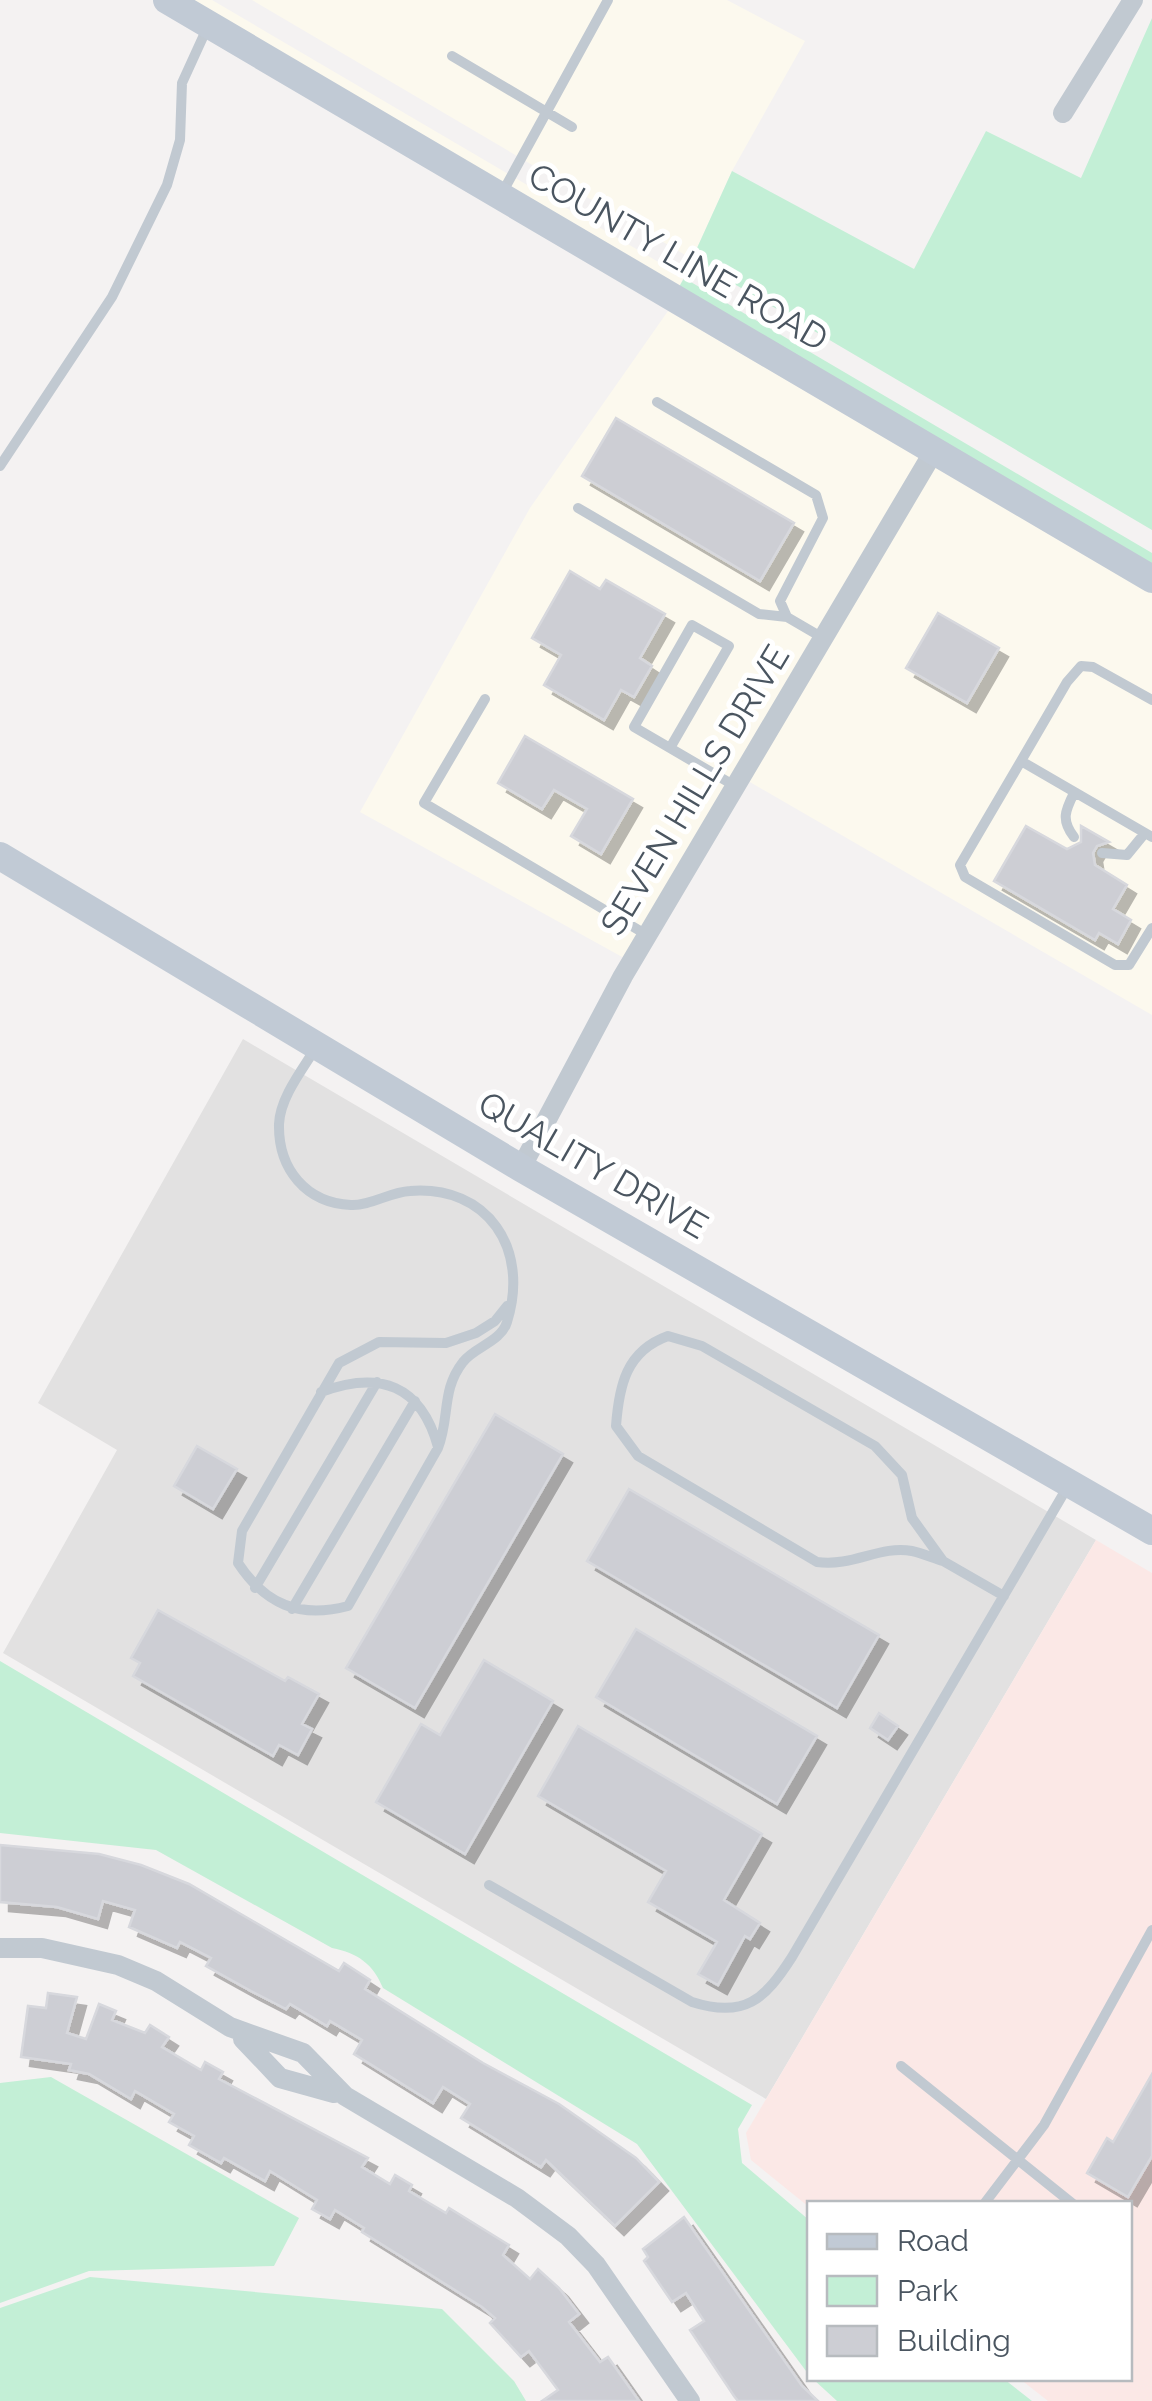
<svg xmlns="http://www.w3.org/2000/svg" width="1152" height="2401" font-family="Raleway,sans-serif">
<defs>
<filter id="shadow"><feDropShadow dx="9" dy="9" stdDeviation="0" flood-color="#0004"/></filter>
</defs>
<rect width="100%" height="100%" fill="#f4f2f2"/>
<!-- commercial -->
<path fill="#fcf9ee" d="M190,0H212L684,277L679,287Z
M252,0H727L805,41L732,171L692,259Z
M668,311L1152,593V1015L743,778L633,963L360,812L530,508Z"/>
<!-- education -->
<path fill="#e2e1e1" d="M243,1039L1096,1540L766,2099L3,1653L117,1450L38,1403Z"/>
<!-- medical -->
<path fill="#fbe8e6" d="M1096,1540L1152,1573V2401H1048L1020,2379L1130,2378V2204H810L809,2207L751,2160L746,2133Z"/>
<!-- green -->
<path fill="#c3efd6" d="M1152,18V530L692,259L732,171L914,269L986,131L1081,178Z
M684,278L1152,553V565L679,287Z
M0,1661L752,2105L738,2129L742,2163L809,2220V2375L637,2144L383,1988C373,1964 358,1953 332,1948L156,1850L0,1833Z
M51,2077L299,2218L274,2266L89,2271L0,2303V2083Z
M90,2277L442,2309L514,2381L526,2401H0V2308Z
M813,2379H1004L1032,2401H837Z"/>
<!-- building -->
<path fill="#cdced4" stroke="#d7d8dd" stroke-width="2.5" filter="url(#shadow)" d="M616,418L794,523L760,581L582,476Z
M570,571L600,589L606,580L665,614L640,658L652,666L634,697L621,690L604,720L544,685L561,655L532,638Z
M938,613L999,648L967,703L906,668Z
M525,736L633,799L601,854L571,836L587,809L554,790L542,809L498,783Z
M1026,826L1067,849L1081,842V826L1109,842L1097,846L1093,853L1095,865L1127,885L1113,909L1131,920L1118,944L1099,933L1095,940L994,881Z
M495,1414L563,1454L415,1708L346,1668Z
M197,1446L237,1469L213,1509L174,1486Z
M629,1489L879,1635L837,1708L587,1561Z
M158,1610L285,1681L288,1677L319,1694L302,1724L312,1729L298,1755L279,1745L273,1756L133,1676L140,1663L131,1658Z
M636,1629L817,1736L777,1804L596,1697Z
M484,1660L553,1701L465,1854L376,1802L421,1724L440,1735Z
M879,1713L898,1726L888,1740L870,1728Z
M578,1726L762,1834L724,1900L760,1923L750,1939L745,1936L718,1985L698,1974L717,1942L648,1902L666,1871L538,1796Z
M0,1845L99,1854L141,1865L189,1884L339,1971L344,1963L370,1980L365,1989L483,2063L559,2104L636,2158L659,2182L615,2226L546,2160L541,2167L461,2118L470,2104L443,2087L433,2103L354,2054L362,2040L330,2021L327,2026L290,2004L286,2009L251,1991L206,1966L211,1958L180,1942L177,1948L129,1927L135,1910L103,1901L98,1919L57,1907L0,1902Z
M48,1993L77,1997L67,2033L86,2039L99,2004L116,2011L112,2020L145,2033L150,2025L169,2037L162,2047L201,2070L205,2062L223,2072L219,2079L368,2158L362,2167L390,2184L395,2175L412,2185L409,2191L446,2213L449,2208L509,2245L503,2255L530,2279L538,2269L559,2288L579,2314L569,2322L600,2362L608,2357L639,2401H542L558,2390L529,2351L521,2357L490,2323L495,2318L482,2307L362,2232L364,2228L335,2210L330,2219L312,2209L317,2200L270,2171L265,2181L224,2158L221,2163L189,2145L194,2136L169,2122L174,2114L135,2091L131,2099L89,2074L69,2070L71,2064L21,2057L28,2006L46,2008Z
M1152,2074V2156L1128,2197L1087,2173L1107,2138L1113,2142Z
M684,2217L802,2386L818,2401H738L734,2396L690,2330L704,2321L686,2293L672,2302L644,2261L648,2257L643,2249Z"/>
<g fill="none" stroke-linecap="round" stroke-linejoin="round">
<!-- lane -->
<path stroke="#c1c9d1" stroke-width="10" d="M452,56L572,127
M501,195L608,0
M657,402L816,495L823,518L780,601L787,617L823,638
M0,466L112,297L167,185L180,140L182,83L208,26
M578,508L759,614L787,617
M485,699L424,803L647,935
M1152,700L1093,667L1081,666L1067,682L1021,761L1152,837
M670,748L729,646L692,625L634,727L735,786
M1021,761L960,865L965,877L1115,965H1129L1152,928
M1074,793C1065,811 1061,820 1074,837
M1102,853L1127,855L1145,833
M315,1049C302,1070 280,1098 279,1124C278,1169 306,1203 351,1205C370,1206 390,1192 410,1191C488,1185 530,1249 507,1322C501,1342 474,1347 463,1362C441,1390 450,1418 438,1448L348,1606C299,1619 265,1604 238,1563L242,1531L339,1363L379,1342L446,1343L476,1333L495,1321L507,1306
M668,1336L702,1346L875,1446L902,1475L912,1518L943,1561C933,1558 922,1553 912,1551C880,1545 853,1567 817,1562L638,1456L616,1426C619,1386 626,1351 668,1336Z
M321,1392C380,1370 421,1385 438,1447
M943,1561L1004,1596
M255,1588L377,1382
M292,1609L415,1401
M489,1885L692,2002C745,2019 765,1999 792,1957L1068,1486
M901,2066L1073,2204
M984,2204L1044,2125L1152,1930"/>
<!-- street -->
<path stroke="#c1c9d1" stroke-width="20" d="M1063,113L1133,0
M521,1168L623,976L934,451
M0,1948H42L118,1965L156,1981L230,2027L303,2053L345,2096L517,2198L568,2236L596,2265L690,2401
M243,2039L280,2078L334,2093"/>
<!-- secondary -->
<path stroke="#c1cad5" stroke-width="28" d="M167,0L1152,579
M0,856L521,1168L1152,1531"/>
</g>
<g text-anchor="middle" stroke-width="10" stroke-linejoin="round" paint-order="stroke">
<!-- street labels -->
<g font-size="35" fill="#4a5560" stroke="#fff">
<text transform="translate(678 257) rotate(30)" y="12">COUNTY LINE ROAD</text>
<text transform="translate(695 790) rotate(-59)" y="12">SEVEN HILLS DRIVE</text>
<text transform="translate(593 1165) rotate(30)" y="12">QUALITY DRIVE</text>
</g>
</g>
<!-- legend -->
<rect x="807" y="2201" width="325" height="180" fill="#ffffff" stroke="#b7bbbf" stroke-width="2.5"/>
<rect x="827" y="2234" width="50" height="15" fill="#c1cad5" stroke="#b7bbbf" stroke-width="2.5"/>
<text x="897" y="2251" font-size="30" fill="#4a5560">Road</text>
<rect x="827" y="2276" width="50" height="30" fill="#c3efd6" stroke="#b7bbbf" stroke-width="2.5"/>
<text x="897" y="2301" font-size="30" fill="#4a5560">Park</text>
<rect x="827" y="2326" width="50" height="30" fill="#cdced4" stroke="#b7bbbf" stroke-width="2.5"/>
<text x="897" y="2351" font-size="30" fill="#4a5560">Building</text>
</svg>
